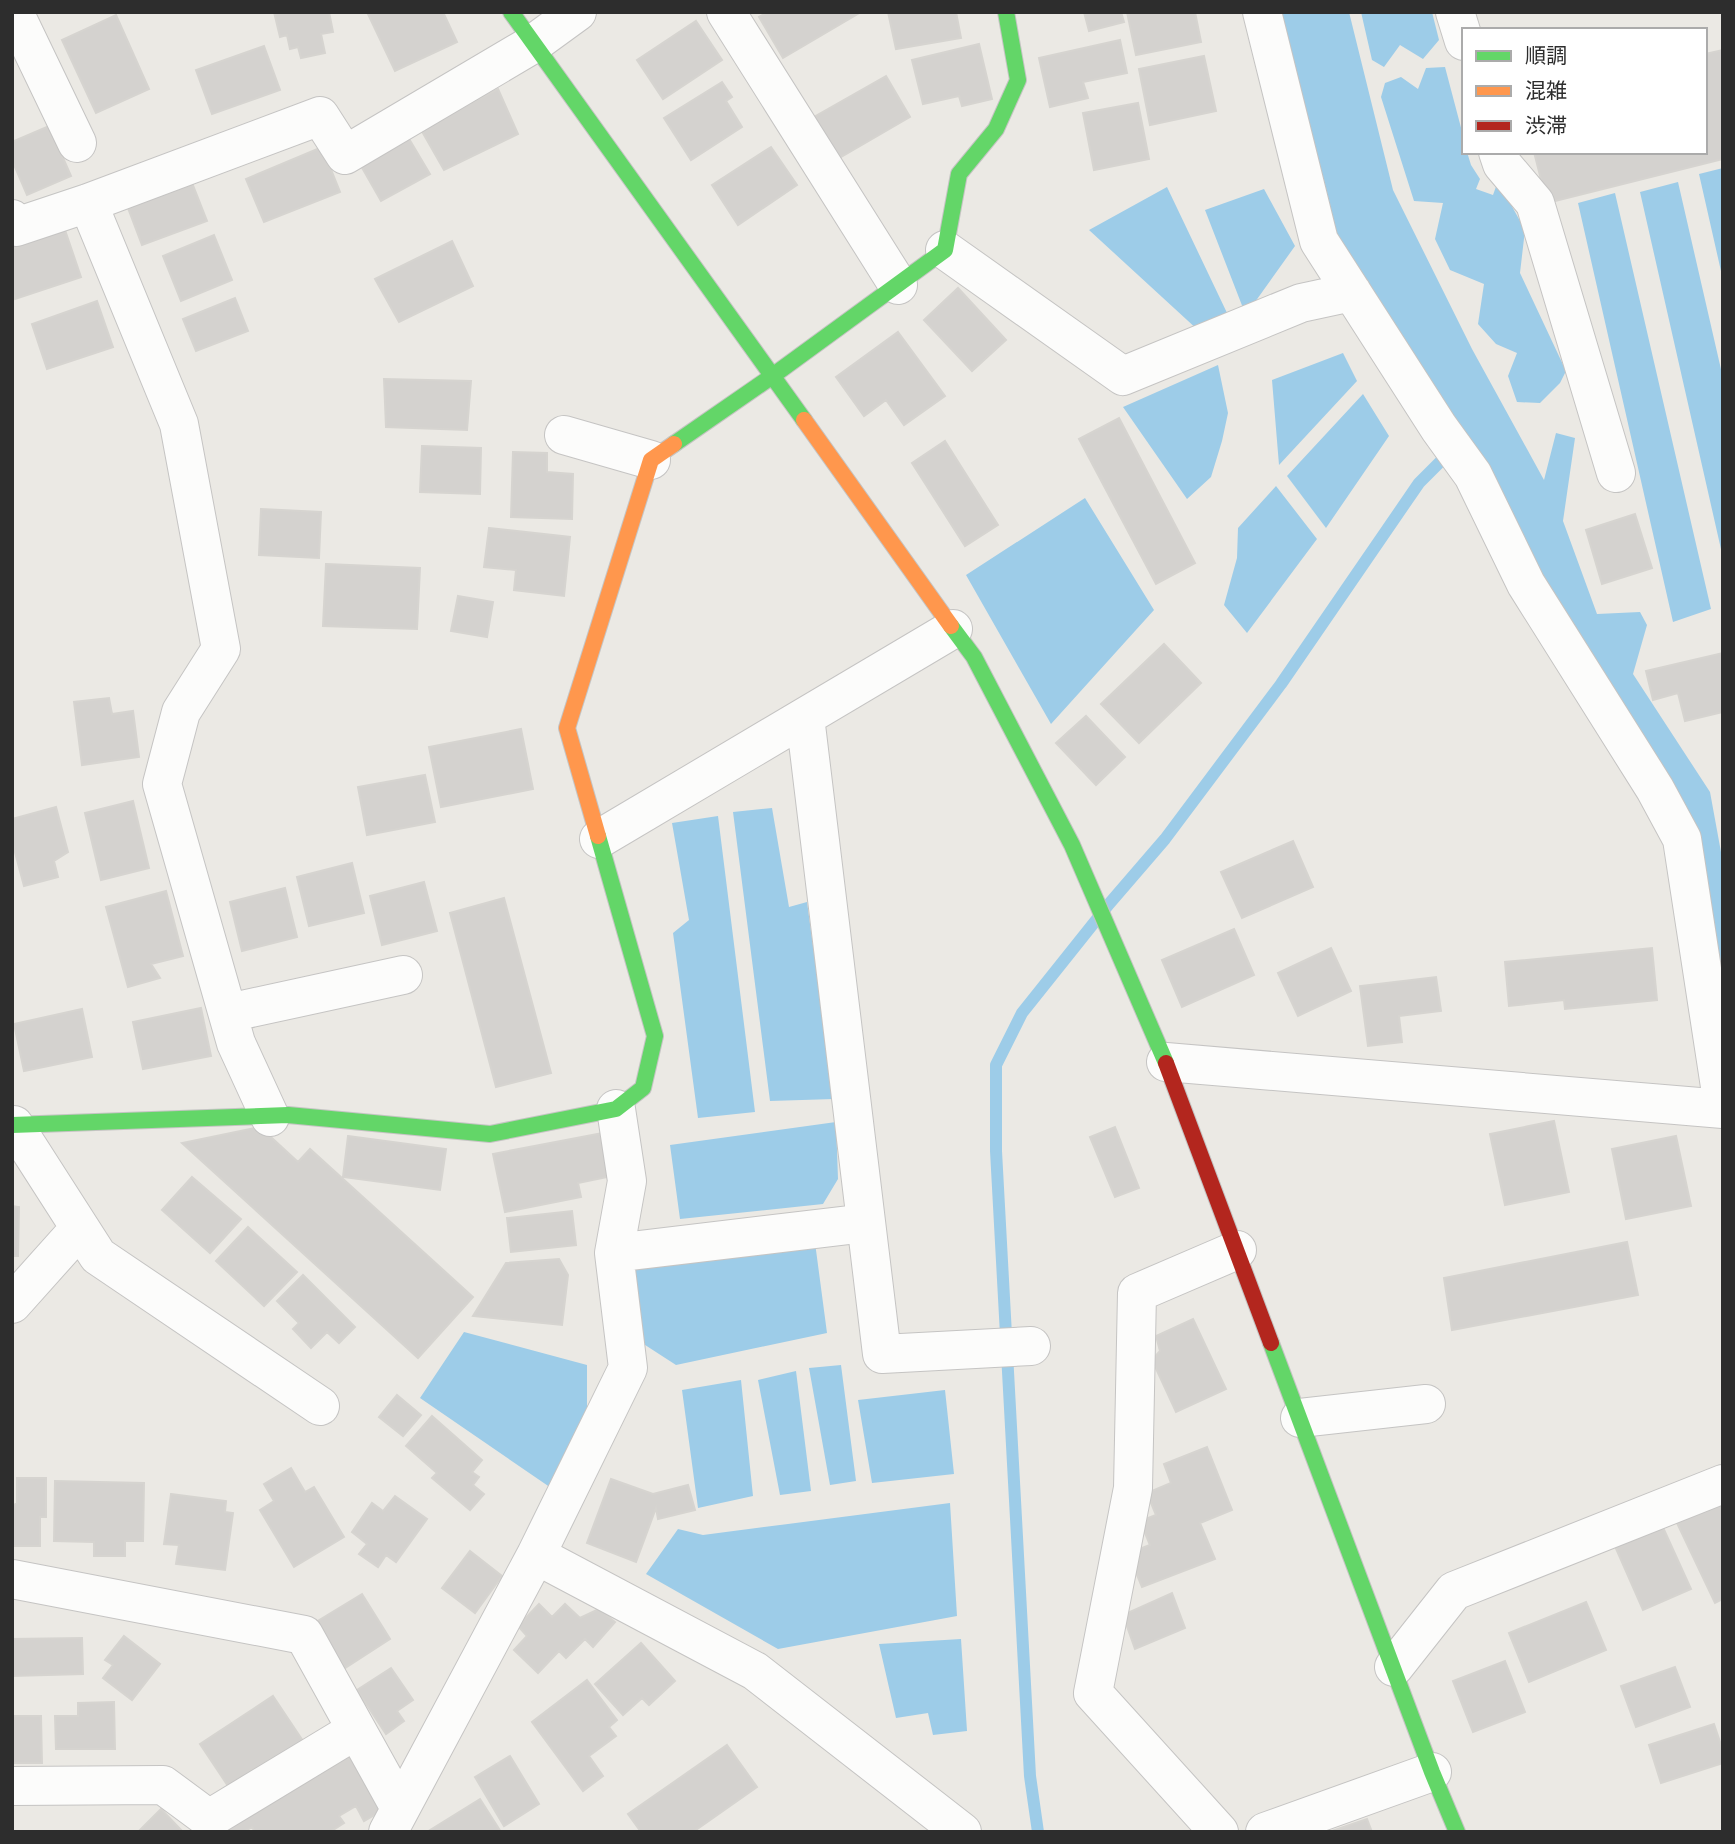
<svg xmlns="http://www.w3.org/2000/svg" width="1735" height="1844" font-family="Karla,'Noto Sans JP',sans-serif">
<rect width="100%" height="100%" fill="#ebe9e4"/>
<!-- water -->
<path fill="#9dcce8" d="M1274,12H1349L1393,190L1472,349L1544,480L1556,433L1575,438L1563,521L1597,614L1640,612L1647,625L1633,674L1710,792L1723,863V1049L1686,829L1327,235Z
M1361,12H1432L1439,40L1423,59L1400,45L1384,67L1372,60Z
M1445,67L1464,139V152H1467L1471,165L1480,179L1476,189L1493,195L1498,181L1525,230L1520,273L1566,371L1560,383L1540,403L1517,402L1508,376L1517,353L1496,344L1478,324L1484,284L1450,270L1435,239L1443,203L1414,201L1381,97L1385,83L1401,77L1418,89L1426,68Z
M1723,168V280L1699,174Z
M1678,182L1723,378V558L1640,192Z
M1167,187L1228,315L1199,331L1089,230Z
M1264,189L1295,246L1255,302L1243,308L1205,210Z
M1615,193L1711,609L1673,622L1578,203Z
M1343,353L1357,381L1279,465L1272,380Z
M1218,365L1228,413L1222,441L1211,477L1187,499L1123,407Z
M1363,394L1389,436L1326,528L1287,476Z
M1276,486L1317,539L1247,633L1224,605L1237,558L1238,528Z
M1085,498L1154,610L1051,724L966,575Z
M772,808L789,907L807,902L834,1099L770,1101L733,812Z
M718,816L755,1112L698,1118L673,933L689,920L672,823Z
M836,1122L838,1179L823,1204L680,1219L670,1145Z
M814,1235L827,1333L676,1365L642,1343L632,1262Z
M464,1332L587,1365V1429L557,1492L420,1398Z
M841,1365L856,1481L830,1485L809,1368Z
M796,1371L811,1491L780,1495L758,1380Z
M741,1380L753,1496L698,1508L682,1390Z
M945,1390L954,1474L872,1483L858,1400Z
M950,1503L957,1616L778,1649L646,1574L678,1529L703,1535Z
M961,1639L967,1731L933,1735L928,1713L896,1718L879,1644Z"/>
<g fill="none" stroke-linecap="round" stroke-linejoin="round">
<!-- stream -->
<path stroke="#9dcce8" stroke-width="12" d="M1038,1832L1030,1776L996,1151V1065L1022,1013L1109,904L1165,839L1281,684L1419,483L1450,452"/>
</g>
<!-- building -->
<path fill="#d4d2cf" stroke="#d6d4d0" stroke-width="2" d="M274,12H329L333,32L321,34L325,53L301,58L298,47L290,49L287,35L280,37Z
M367,12H443L457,42L395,71Z
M768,12H861L783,58L759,17Z
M888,12H956L961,38L896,49Z
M1084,12H1121L1124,22L1089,31Z
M1127,12H1195L1201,42L1136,55Z
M116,15L149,89L96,113L62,40Z
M696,21L722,60L663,99L637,60Z
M1120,40L1127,73L1083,82L1088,98L1050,107L1039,58Z
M979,44L992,99L962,106L959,96L923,104L912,60Z
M264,46L280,90L212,114L196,70Z
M1723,50V159L1547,203L1534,152H1705V54Z
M1204,56L1216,111L1150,125L1139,69Z
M886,76L910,117L836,160L812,118Z
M722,82L732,97L726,101L742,127L691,160L664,118Z
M498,89L518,134L444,170L420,128Z
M1138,103L1149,159L1094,170L1083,113Z
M49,126L71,176L27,195L12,160V142Z
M405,132L430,174L381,201L357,159Z
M322,147L340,192L264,222L246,179Z
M771,147L797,185L738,225L712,185Z
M189,175L207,221L142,245L125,200Z
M65,230L81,277L15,299L12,290V249Z
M214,235L232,280L181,301L163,256Z
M452,241L473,286L399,322L375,279Z
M958,288L1006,340L972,371L924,320Z
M235,298L248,331L196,351L183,319Z
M97,301L113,347L47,369L32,324Z
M898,332L945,396L904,425L886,400L864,416L836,377Z
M384,379L471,381L467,430L386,427Z
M1119,418L1195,563L1156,584L1079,439Z
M945,441L998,525L965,546L912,463Z
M422,446L481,448L480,494L420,492Z
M513,452L547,453V472L573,474L572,519L511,517Z
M261,509L321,512L319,558L259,555Z
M1635,514L1652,568L1602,584L1586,530Z
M489,528L570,537L564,596L514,590L516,570L484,567Z
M326,564L420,568L417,629L323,626Z
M458,596L493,602L487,637L451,631Z
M1164,644L1201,683L1139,743L1101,704Z
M1723,653V712L1685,721L1678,693L1653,700L1646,671Z
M109,698L112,714L133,711L139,757L82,765L74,702Z
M1086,716L1125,757L1096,785L1056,743Z
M521,729L533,789L441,807L429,747Z
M425,775L435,822L367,835L358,787Z
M133,801L149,868L101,880L85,813Z
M56,807L68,852L54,861L58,877L24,886L12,841V819Z
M1293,841L1313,887L1242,918L1221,872Z
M352,863L364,913L309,926L297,877Z
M424,882L437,931L382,945L370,896Z
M285,888L297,937L242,951L230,902Z
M166,891L183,956L151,964L160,978L128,987L106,907Z
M504,898L551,1073L496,1087L450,913Z
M1234,929L1254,975L1182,1007L1162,960Z
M1331,948L1351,991L1298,1016L1278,973Z
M1652,948L1657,1000L1565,1009L1564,1000L1509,1006L1505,962Z
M1436,977L1441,1011L1399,1016L1402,1042L1368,1046L1360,986Z
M201,1008L211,1056L143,1069L133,1022Z
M82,1009L92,1057L24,1071L14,1024Z
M1554,1121L1569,1192L1505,1205L1490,1134Z
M260,1127L298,1162L310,1149L473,1297L418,1358L182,1143Z
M1115,1127L1139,1188L1115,1197L1090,1137Z
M603,1133L612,1176L578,1183L581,1197L505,1212L493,1154Z
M348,1136L446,1149L440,1190L343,1177Z
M1676,1136L1691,1206L1626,1219L1612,1149Z
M192,1177L241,1219L210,1253L162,1210Z
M12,1206L19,1207L18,1256H12Z
M572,1211L576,1245L511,1252L507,1218Z
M248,1227L297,1272L264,1306L216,1261Z
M1627,1242L1638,1295L1452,1330L1444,1278Z
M559,1259L568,1275L562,1325L473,1316L506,1263Z
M303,1275L355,1327L339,1343L327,1332L311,1348L293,1329L299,1323L277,1301Z
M1193,1319L1226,1389L1176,1412L1152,1360L1160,1351L1156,1336Z
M397,1395L421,1415L403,1436L379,1417Z
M432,1416L482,1460L472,1472L479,1477L473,1485L484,1494L470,1510L432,1478L437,1473L406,1446Z
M1207,1447L1232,1510L1200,1523L1215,1559L1142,1587L1128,1553L1150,1545L1140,1521L1156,1515L1147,1493L1171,1483L1164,1464Z
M291,1468L305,1492L314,1487L344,1537L294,1567L260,1510L274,1501L264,1484Z
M17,1478H46V1517H40V1546H12V1506L17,1503Z
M611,1479L653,1494L688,1485L695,1510L658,1519L656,1508L636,1562L587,1543Z
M55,1481L144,1483L143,1541H125V1556H94V1542L54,1541Z
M171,1494L226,1501L225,1512L233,1513L225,1570L176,1564L179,1545L164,1544Z
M395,1496L427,1519L396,1562L386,1555L378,1567L359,1554L367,1544L352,1532L372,1503L383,1511Z
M1723,1503V1599L1715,1603L1677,1523Z
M1661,1523L1691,1589L1643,1610L1614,1544Z
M470,1551L502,1576L475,1613L442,1588Z
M1172,1593L1185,1628L1135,1649L1123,1615Z
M362,1594L390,1639L345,1668L316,1622Z
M1586,1602L1606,1650L1529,1682L1509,1633Z
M539,1604L552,1617L565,1604L580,1618L599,1609L615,1622L593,1647L585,1639L566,1658L559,1651L538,1673L514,1650L527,1636L518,1626Z
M124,1636L160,1664L132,1700L103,1678L113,1665L105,1660Z
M82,1638L83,1674L12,1676V1639Z
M641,1643L675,1681L649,1705L642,1698L623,1715L595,1684Z
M1505,1661L1525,1712L1473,1732L1453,1681Z
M1675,1667L1690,1707L1636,1727L1621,1686Z
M391,1668L413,1700L397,1711L404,1721L386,1734L357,1690Z
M587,1680L617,1720L609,1727L616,1736L589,1756L603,1776L583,1791L532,1722Z
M273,1696L307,1747L234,1795L200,1744Z
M114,1702L115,1749H56L55,1716H78V1703Z
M12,1716H41L42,1763H12Z
M1714,1724L1723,1751V1763L1661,1783L1649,1745Z
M727,1745L757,1787L693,1832H641L628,1814Z
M345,1748L383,1810L364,1821L356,1806L339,1816L344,1823L330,1832H255L252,1827L244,1832H208Z
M510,1756L539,1804L504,1826L475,1777Z
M480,1799L501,1832H427Z
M161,1809L183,1832H138Z
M1367,1819L1372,1832H1329Z"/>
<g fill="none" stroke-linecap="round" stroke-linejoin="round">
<!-- street casing -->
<g stroke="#c5c4c3" stroke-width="40">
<path id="street" d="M14,12L77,143
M726,12L898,285
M1262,12L1319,241L1439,428L1473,475L1526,584L1655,789L1682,839L1723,1106
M1455,12L1464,41
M1498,152L1502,164L1535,203L1616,473
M88,203L179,424L221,649L181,712L162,784L236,1043L270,1117
M12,219L16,227L88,203L320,116L345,155L533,44L577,12
M945,250L1123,376L1301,303L1352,292
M564,435L651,460
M805,717L882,1354L1031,1346
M599,839L953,629
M228,1013L403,975
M1166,1062L1723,1109
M616,1109L627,1181L614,1253L866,1223
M14,1125L98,1256L320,1406
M12,1304L80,1228
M1300,1418L1426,1404
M536,1555L755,1671L962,1832
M12,1579L304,1635L400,1808
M1394,1667L1454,1591L1723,1484
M12,1786L163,1785L209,1819L356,1730
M388,1832L536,1555L628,1368L614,1253
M1219,1832L1093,1693L1133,1488L1137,1293L1237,1250
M1265,1832L1432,1772"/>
</g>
<!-- fast casing -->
<g stroke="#c5c4c3" stroke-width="18">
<path id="fast" d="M511,12L804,420
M674,444L771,377L945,250L959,174L996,129L1018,80L1006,12
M951,626L974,657L1072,845L1166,1063
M12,1125L288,1115L490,1134L616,1109L643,1088L655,1036L598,836
M1271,1343L1432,1772L1457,1832"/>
</g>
<!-- slow casing -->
<g stroke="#c5c4c3" stroke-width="18">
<path id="slow" d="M804,420L951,626
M598,836L567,728L651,460L674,444"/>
</g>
<!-- jam casing -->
<g stroke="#c5c4c3" stroke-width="18">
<path id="jam" d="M1166,1063L1271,1343"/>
</g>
<!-- street -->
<use href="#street" stroke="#fcfcfb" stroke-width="38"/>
<!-- fast -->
<use href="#fast" stroke="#63d668" stroke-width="16"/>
<!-- slow -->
<use href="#slow" stroke="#ff974d" stroke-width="16"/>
<!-- jam -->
<use href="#jam" stroke="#b3261e" stroke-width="16"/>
</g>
<!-- border -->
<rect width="1735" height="1844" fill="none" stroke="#2d2d2d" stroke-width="28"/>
<!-- legend -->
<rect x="1462" y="28" width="245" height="126" fill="#ffffff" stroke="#ababab" stroke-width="2"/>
<rect x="1476" y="51" width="35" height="10" fill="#63d668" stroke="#ababab" stroke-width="2"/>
<text x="1525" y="63" font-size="21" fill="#2d2d2d">順調</text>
<rect x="1476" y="86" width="35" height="10" fill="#ff974d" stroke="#ababab" stroke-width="2"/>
<text x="1525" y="98" font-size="21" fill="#2d2d2d">混雑</text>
<rect x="1476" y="121" width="35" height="10" fill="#b3261e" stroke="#ababab" stroke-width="2"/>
<text x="1525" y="133" font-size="21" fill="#2d2d2d">渋滞</text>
</svg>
